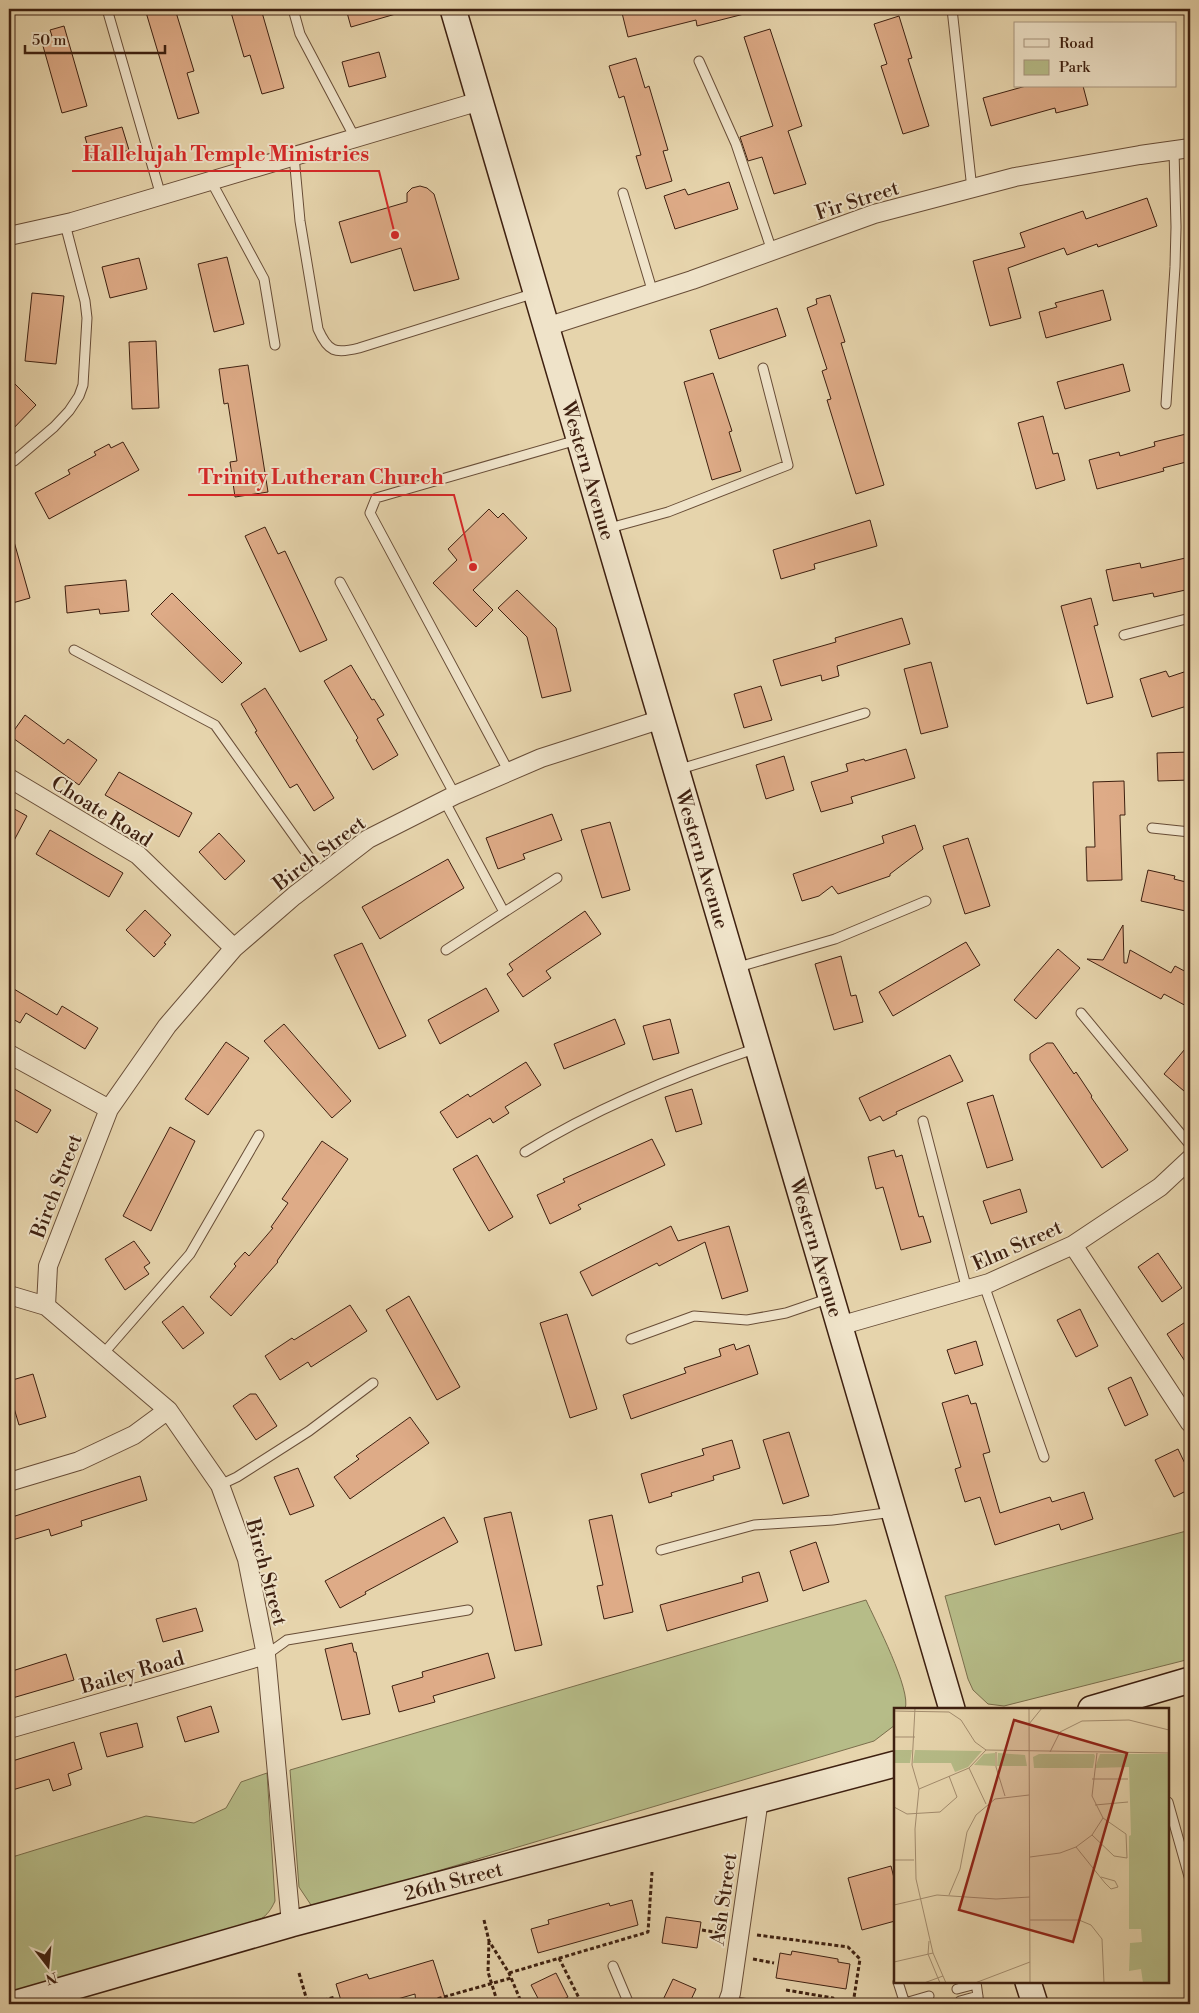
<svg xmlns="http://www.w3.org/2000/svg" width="1199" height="2013" font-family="'Libre Bodoni',serif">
<rect width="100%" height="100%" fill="#e6d4ac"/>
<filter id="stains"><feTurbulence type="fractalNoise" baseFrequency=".004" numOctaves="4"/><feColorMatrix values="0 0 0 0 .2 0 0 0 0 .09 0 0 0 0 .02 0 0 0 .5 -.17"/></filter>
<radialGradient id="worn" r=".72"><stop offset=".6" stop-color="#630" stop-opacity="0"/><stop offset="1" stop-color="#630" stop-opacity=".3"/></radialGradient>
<!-- green -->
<path fill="#b6bc88" stroke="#7a6e4c" d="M1190,1530V1659L1004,1706L988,1704L973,1690L968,1679L945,1596Z
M866,1600C875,1620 912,1691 905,1709H895V1725L874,1741L320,1906L311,1905L299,1887L290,1770Z
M267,1773L275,1901C267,1919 258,1921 241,1928L9,1992V1858L146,1816L194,1823L226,1808L241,1782Z"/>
<!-- building -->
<path fill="#deab87" stroke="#3e2010" d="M145,9H175L194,71L187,73L199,113L178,119Z
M230,9H261L284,88L262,94L250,55L244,57Z
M346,9H399V13L351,27Z
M621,9H744V14L697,26L696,20L628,37Z
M899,16L912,58L908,59L929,126L903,134L881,66L887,64L874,24Z
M64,26L87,106L62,113L41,39L52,36L50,30Z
M770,29L802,126L788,131L806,184L774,194L762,157L748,161L740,137L773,126L744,37Z
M379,52L386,77L349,87L342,62Z
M636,58L645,88L649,86L668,150L663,151L672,181L646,189L636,156L641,155L624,96L619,98L609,66Z
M1026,86H1083L1088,105L1056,113L1055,108L991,126L983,98Z
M122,127L129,150L92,161L85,137Z
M729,182L738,209L675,229L664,196L685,189L688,195Z
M420,186L427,188L434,194L459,279L414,291L401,248L351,263L339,222L407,202V193L412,188Z
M1147,198L1157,226L1098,247L1097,244L1067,255L1064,248L1008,268L1021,318L990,326L973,261L1025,247L1020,233L1083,211L1086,219Z
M227,257L244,324L214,332L198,264Z
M139,258L147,289L110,298L102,267Z
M1103,290L1111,320L1046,338L1039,312L1057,307L1055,303Z
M32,293L64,296L56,364L25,361Z
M830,295L845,342L841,343L884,485L856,494L827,400L831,399L822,371L827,369L807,308L817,304L816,299Z
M777,308L786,336L719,359L710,330Z
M156,341L159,408L132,409L129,342Z
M1123,364L1130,391L1065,409L1057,382Z
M248,365L268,492L235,497L230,462L237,461L228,403L224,404L219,369Z
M713,373L732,431L729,432L741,471L712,480L684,382Z
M9,378L36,405L9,433Z
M1043,416L1053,454L1058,453L1065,480L1036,489L1018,423Z
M1190,433V461L1163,468L1164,471L1097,489L1089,460L1119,452L1120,456L1155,446L1154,442Z
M123,442L139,470L49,519L35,493L70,474L68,470L96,455L94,452L109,444L111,448Z
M489,509L498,518L503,513L527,538L473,590L493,610L476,627L433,583L457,560L448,549Z
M870,520L877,546L814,564L815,569L781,579L773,550Z
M265,527L278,554L285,551L327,640L300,652L245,536Z
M13,538L30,598L9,604V539Z
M1190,557V589L1154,597L1153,593L1113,601L1106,570L1140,563L1141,568Z
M126,580L129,611L100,614L99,609L67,613L65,586Z
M517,590L556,628L571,691L542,698L527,637L498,608Z
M172,593L242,663L222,683L151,614Z
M1091,598L1098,625L1094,626L1113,697L1087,704L1061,606Z
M902,618L910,644L837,666L839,676L822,681L821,675L781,686L773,660L836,642L835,638Z
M931,662L948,727L921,734L904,669Z
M351,665L372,700L374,699L384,715L377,719L398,755L373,770L356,740L358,738L324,681Z
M1190,670V705L1152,717L1140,679L1166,671L1169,677Z
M761,686L772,720L744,728L734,694Z
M265,688L334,798L314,811L297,784L290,788L255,732L257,731L241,704Z
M25,715L64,744L68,739L97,760L79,785L10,736Z
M906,749L915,778L851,797L853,803L821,812L811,782L848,771L846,764L864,759L865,761Z
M1190,752V780L1158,781L1157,753Z
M784,756L794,790L766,799L756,765Z
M119,772L192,813L179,837L105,795Z
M1124,781L1125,815H1120L1122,880L1087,881L1086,847H1095L1093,782Z
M9,806L27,816L9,850Z
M552,814L562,840L523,854L525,859L498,869L486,838Z
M610,822L630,890L602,898L581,830Z
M915,825L923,849L890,874V876L838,894L832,886L819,896L802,901L793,874L884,843L882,836Z
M50,830L123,873L109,897L36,854Z
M219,833L245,861L225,880L199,852Z
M968,838L990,906L965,914L943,846Z
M448,859L464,888L380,939L362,907Z
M1148,870L1175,876L1174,879L1190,883V912L1141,901Z
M145,910L171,935L164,943L166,944L154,957L126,930Z
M585,911L601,934L546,971L551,978L523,997L507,974L513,970L509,964Z
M1123,925L1124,963H1127L1130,950L1171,973L1175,966L1190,974V1008L1164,994L1161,999L1087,959L1103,960Z
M966,942L980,965L893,1016L879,992Z
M362,943L406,1036L379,1049L334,955Z
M1058,949L1080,968L1036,1019L1014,1000Z
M841,956L851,996L856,995L863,1022L834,1030L815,964Z
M9,986L57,1015L62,1006L98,1028L85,1049L26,1013L20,1023L9,1017Z
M486,988L499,1011L440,1044L428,1020Z
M615,1019L625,1044L564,1069L554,1044Z
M670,1019L679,1053L653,1060L643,1026Z
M284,1024L351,1101L332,1118L264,1041Z
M226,1042L249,1058L208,1115L185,1099Z
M1047,1043H1053L1074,1074L1076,1072L1092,1096L1091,1097L1128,1150L1102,1168L1030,1060V1054Z
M1190,1043V1083L1184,1091L1164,1074Z
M950,1055L963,1081L896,1112L897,1114L883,1121L880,1116L870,1121L859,1098Z
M526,1062L541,1085L505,1107L509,1113L493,1123L490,1118L457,1138L440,1112L468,1094L470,1097Z
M9,1086L51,1110L37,1133L9,1117Z
M692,1089L702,1124L676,1132L665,1097Z
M993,1095L1013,1160L987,1168L967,1103Z
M170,1127L195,1141L151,1231L123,1216Z
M652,1139L665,1165L578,1205L581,1209L550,1224L537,1195L565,1182L563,1179Z
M322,1141L348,1159L277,1261L278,1262L231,1316L210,1297L236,1266L234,1264L245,1252L249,1256L273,1228L271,1227L288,1203L282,1199Z
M894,1150L896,1157L902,1155L919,1217L923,1216L931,1242L901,1250L883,1187L876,1189L868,1157Z
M477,1155L513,1217L489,1231L453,1169Z
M1020,1189L1027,1212L991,1224L983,1201Z
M671,1226L678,1241L729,1226L748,1291L722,1299L705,1242L659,1266L657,1263L592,1296L580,1272Z
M134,1241L150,1263L144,1267L149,1274L125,1290L105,1259Z
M1158,1253L1182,1288L1162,1302L1138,1267Z
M409,1296L460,1387L437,1400L386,1310Z
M350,1305L367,1331L311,1367L308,1362L280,1380L265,1356L292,1338L294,1340Z
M183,1306L204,1333L183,1349L162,1322Z
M1080,1309L1098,1346L1076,1357L1057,1320Z
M567,1314L597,1409L570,1418L540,1323Z
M1190,1319V1369L1167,1334Z
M976,1341L983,1365L955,1374L947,1350Z
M734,1344L736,1350L749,1345L758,1374L631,1419L623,1395L686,1373L684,1368L721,1356L719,1349Z
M33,1374L46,1417L19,1425L9,1391V1381Z
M1131,1377L1148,1415L1125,1426L1108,1388Z
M250,1394H256L277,1426L256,1440L233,1406Z
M968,1395L971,1404L976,1403L990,1452L983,1454L1000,1513L1050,1497L1052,1502L1084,1492L1093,1519L1061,1530L1059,1524L995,1545L980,1497L965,1502L955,1469L961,1467L942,1403Z
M410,1417L429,1443L350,1499L334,1477L359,1459L356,1456Z
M789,1432L809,1496L783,1504L763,1440Z
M732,1440L740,1468L713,1476L714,1480L671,1493L672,1496L649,1503L641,1474L704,1455L702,1449Z
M1178,1449L1190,1474V1489L1174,1497L1155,1460Z
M298,1468L314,1506L290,1515L274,1477Z
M140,1476L147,1500L81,1521L82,1526L51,1536L49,1529L9,1541V1518Z
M511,1512L542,1645L515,1651L484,1518Z
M612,1515L633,1612L604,1619L597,1586L603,1585L589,1520Z
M444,1517L458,1542L365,1592L366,1594L340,1608L325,1581Z
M816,1542L829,1582L803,1591L790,1551Z
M759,1572L768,1601L667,1631L660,1605L743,1582L742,1577Z
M196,1608L203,1631L163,1642L156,1619Z
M352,1643L354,1652H356L370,1714L342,1720L325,1649Z
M488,1653L495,1678L433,1696L435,1702L399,1712L392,1686L423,1677L422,1672Z
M66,1654L74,1680L9,1699V1672Z
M211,1706L219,1732L185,1742L177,1717Z
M137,1723L143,1747L107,1757L100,1733Z
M74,1742L82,1769L68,1774L71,1785L53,1791L49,1779L9,1791V1762Z
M891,1866L895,1882V1921L862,1930L848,1878Z
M632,1900L638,1925L538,1953L531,1929L549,1924L548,1920L609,1903L610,1906Z
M666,1917L701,1922L697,1948L662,1943Z
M792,1951L838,1959V1962L850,1964L846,1989L776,1978L780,1953L791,1955Z
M433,1960L447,2004H416L415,1994L380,2004H375L374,2000L359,2004H342L336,1984L367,1974L369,1979Z
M556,1973L568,1997L564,1999L567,2004H541L531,1985Z
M673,1979L696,1989L689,2004H661Z"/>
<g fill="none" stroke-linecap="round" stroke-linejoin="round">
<!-- lane casing -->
<g stroke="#684d37" stroke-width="11">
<path id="lane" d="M107,9L161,196
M293,9L300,34L355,138
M952,9L972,189
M699,61L736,144L772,251
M294,156L300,221L318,329C328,352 335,354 359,348L535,293
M211,181L264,279L275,345
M623,193L653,293
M1166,404L1175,267L1176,227L1174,150
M14,461L54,427L69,411L79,396L83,385L87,318L85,301L65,224
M606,529L668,512L788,465L763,368
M340,582L455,795
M1124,635L1190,618
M74,650L215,725L322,875
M677,770L865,713
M509,772L370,513L376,498L577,440
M444,800L504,912
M1152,828L1190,832
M446,950L557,878
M735,968L835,939L926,901
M1081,1013L1190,1145
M923,1121L967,1290
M525,1152C598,1107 676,1075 757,1048
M984,1285L1044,1457
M631,1339L694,1316L747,1320L786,1313L830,1298
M103,1354L190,1254L259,1135
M220,1485L237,1477L309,1431L373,1383
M661,1550L754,1525L833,1520L893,1512
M266,1655L287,1640L468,1610
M1168,1802L1190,1880
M613,1966L629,2004
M898,1982L905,2004
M976,1982L979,2004
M957,1989L976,1984
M728,2001L749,2004
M960,2001L978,1996
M905,2003L929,1996"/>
</g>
<!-- street casing -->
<g stroke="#684d37" stroke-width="20">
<path id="street" d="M9,236L72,222L480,101
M546,327L692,280L874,214L1015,177L1140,155L1190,148
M9,778L138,855L234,948
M9,1054L109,1109
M1073,1245L1190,1423
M9,1295L46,1306L168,1410L220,1485L247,1559L266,1655L291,1924
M46,1306L48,1266L109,1109L167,1026L234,948L294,896L368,839L455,795L541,758L662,719
M839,1326L989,1283L1073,1245L1160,1187L1190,1159
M9,1482L79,1461L134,1435L168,1410
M9,1729L266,1655
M727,2004L731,1993L759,1799"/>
</g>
<!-- secondary casing -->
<g stroke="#3e2010" stroke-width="28">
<g id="secondary">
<path id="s1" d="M453,9L952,1709"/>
<path d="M1091,1709L1190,1680"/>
<path d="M1028,1982L1035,2004"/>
<path id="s2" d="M14,2004L291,1924L895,1764"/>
</g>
</g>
<!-- path -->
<path stroke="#3e2010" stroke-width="3" stroke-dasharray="4 2.5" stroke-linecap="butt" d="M484,1920L489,1941L509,1973L522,2004
M702,1930L720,1933
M757,1935L848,1947L860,1959L853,2004
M489,1941L488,1972L498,2004
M559,1958L582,2004
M753,1959L774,1963
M299,1973L308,2004
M509,1973L648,1932L652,1872
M786,1990L833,1998L834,2004
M311,2004L335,1997
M419,2004L511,1978"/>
<!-- lane -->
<use href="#lane" stroke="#efe3c9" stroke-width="9"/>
<!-- street -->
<use href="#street" stroke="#efe3c9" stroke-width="18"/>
<!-- secondary -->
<use href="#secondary" stroke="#efe3c9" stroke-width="25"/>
</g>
<g text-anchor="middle" stroke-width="4" stroke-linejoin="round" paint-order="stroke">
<!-- street labels -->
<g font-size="20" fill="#3e2010" stroke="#efe3c9">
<text transform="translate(857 200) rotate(-18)" y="7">Fir Street</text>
<text dy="7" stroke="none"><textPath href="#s1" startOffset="481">Western Avenue</textPath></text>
<text transform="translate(102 811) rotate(32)" y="7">Choate Road</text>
<text transform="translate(319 853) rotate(-37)" y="7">Birch Street</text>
<text dy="7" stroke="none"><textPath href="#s1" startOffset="886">Western Avenue</textPath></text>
<text transform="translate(56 1186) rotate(-69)" y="7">Birch Street</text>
<text transform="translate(1017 1245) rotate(-24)" y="7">Elm Street</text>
<text dy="7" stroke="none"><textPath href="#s1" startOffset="1291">Western Avenue</textPath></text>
<text transform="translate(267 1572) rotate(75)" y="7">Birch Street</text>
<text transform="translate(132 1672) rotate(-16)" y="7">Bailey Road</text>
<text dy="7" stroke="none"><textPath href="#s2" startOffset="456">26th Street</textPath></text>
<text transform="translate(723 1899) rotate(-82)" y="7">Ash Street</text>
</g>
</g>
<!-- overview -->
<g transform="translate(894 1708)">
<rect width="275" height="275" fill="#e6d4ac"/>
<path d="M0,42H18L16,55H0ZM21,42L88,43L74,59L61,64L57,55H19ZM101,45V58L80,57L90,46ZM104,45L131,47L133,58H103ZM145,46H200L201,48L199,60H140L139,49ZM206,46H275V275H249L247,261L235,263L236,235L248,234L247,221H235V128L237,127L235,59L201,60Z" fill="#b6bc88"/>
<path fill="none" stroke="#a38c6e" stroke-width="1" d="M21,0L18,57L25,81L21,121L22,171L39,245L52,275M135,0L136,275M0,3L55,4L67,12L81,34L92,42L275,45M135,16L148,0M0,29H21M102,44V59L111,88M156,44L166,24L188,13L235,12L275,22M75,60L92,96M198,71H234M25,81L75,60L92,42M201,97L234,94M0,99L13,106L46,104L63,89L55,68M198,127L220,148L233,150L232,126L209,110L198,88L203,45M182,139L211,175L217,181L224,179L221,173L207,169M136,149L166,145L182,139L198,127L209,110M0,152H20M55,187L66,161L73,124L82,107L101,91L135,87M0,197L43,187L102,191L136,189M136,212H185L197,217L208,231L210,275M35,233L34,246L46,275M0,254L39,245M30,275L49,268M81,275L136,254"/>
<path fill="#8f2418" fill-opacity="0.15" stroke="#8f2418" stroke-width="2.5" d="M120,12L233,45L179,234L65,202Z"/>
<rect width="275" height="275" fill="none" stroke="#3e2010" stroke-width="2.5"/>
</g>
<!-- callouts -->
<path fill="none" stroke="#d62828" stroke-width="2" d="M395 235L379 171H72M473 567L454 495H188"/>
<g fill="#d62828" stroke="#efe3c9" stroke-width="2">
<circle cx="395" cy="235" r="5"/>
<circle cx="473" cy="567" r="5"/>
</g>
<g font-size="21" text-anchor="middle" font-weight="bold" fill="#d62828" stroke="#efe3c9" stroke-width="4" stroke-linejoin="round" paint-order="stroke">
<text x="226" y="161">Hallelujah Temple Ministries</text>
<text x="321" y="484">Trinity Lutheran Church</text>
</g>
<!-- margin -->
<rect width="1199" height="2013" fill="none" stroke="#e6d4ac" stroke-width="30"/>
<rect x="10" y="10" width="1179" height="1993" fill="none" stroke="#3e2010" stroke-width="2.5"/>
<rect x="15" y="15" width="1169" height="1983" fill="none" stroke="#3e2010"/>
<!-- legend -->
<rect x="1014" y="22" width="162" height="65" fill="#efe3c9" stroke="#a8957f"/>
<rect x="1024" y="39" width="25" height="8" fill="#efe3c9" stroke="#a8957f"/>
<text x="1059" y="48" font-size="15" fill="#3e2010">Road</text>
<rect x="1024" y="60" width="25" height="15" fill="#b6bc88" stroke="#a8957f"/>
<text x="1059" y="72" font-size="15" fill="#3e2010">Park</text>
<!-- north arrow -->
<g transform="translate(48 1966) rotate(164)" stroke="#efe3c9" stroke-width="4" paint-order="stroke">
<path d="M0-4L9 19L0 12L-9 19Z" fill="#3e2010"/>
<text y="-8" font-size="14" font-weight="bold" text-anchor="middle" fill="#3e2010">N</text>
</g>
<!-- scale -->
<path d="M25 45v8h140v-8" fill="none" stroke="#3e2010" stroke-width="2.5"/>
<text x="32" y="45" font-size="15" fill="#3e2010" stroke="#efe3c9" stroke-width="4" paint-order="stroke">50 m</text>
<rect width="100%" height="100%" filter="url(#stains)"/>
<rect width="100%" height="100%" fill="url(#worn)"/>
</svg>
